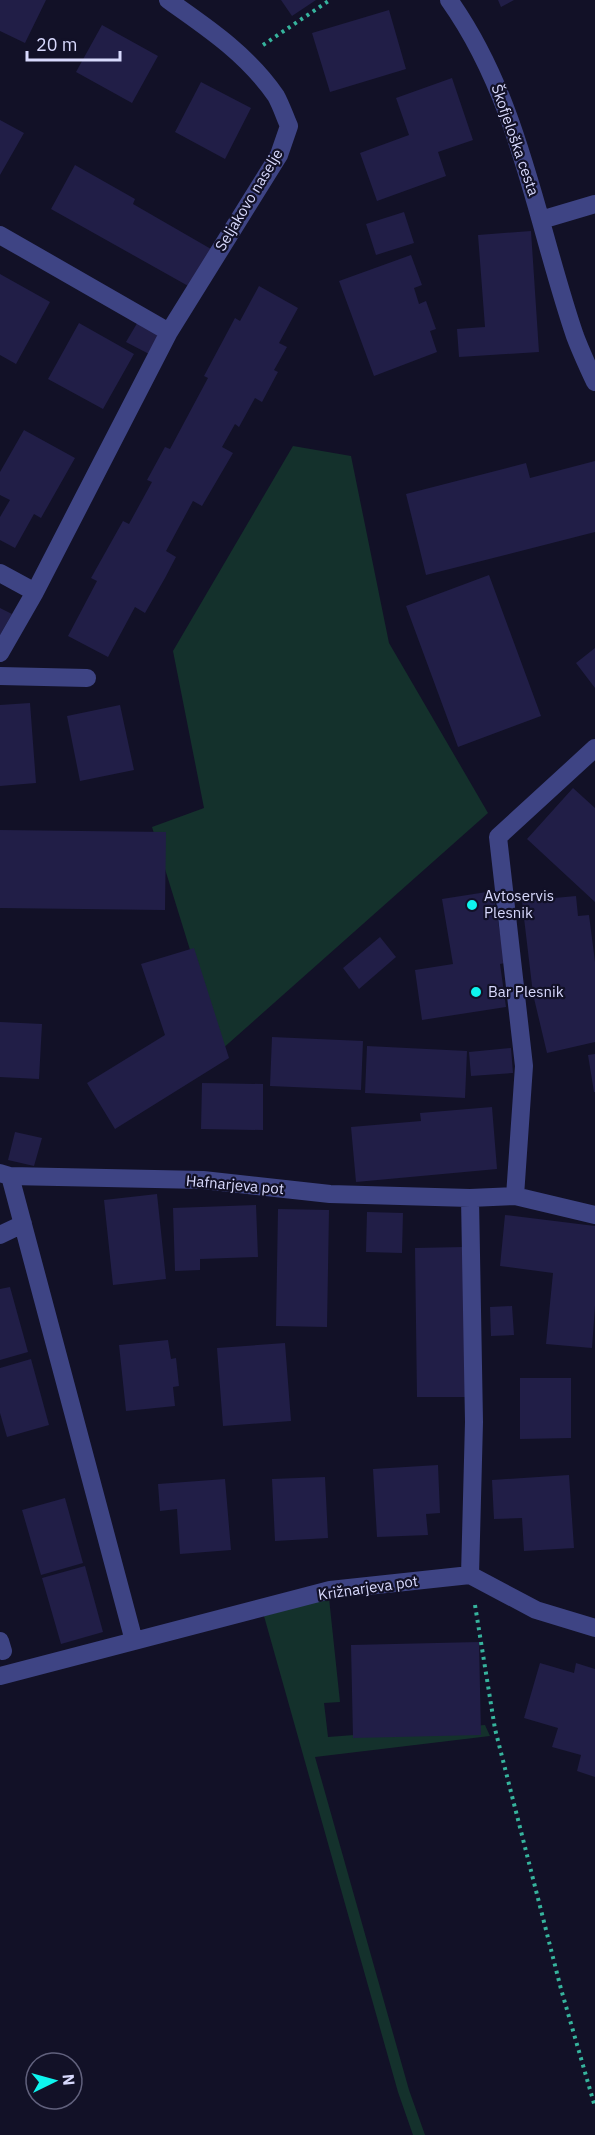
<svg xmlns="http://www.w3.org/2000/svg" width="595" height="2135" font-family="'IBM Plex Sans',sans-serif">
<rect width="100%" height="100%" fill="#121127"/>
<!-- green -->
<path fill="#14312c" d="M293,446L351,456L389,643L488,813L221,1050L152,827L204,808L173,651Z
M329,1598L340,1702L324,1703L328,1737L485,1725L490,1736L315,1757L409,2090L425,2135H413L398,2092L264,1616Z"/>
<!-- building -->
<path fill="#211e47" d="M0,0H46L25,43L0,31Z
M281,0H316L292,16Z
M498,0H514L501,7Z
M389,10L406,69L330,92L312,33Z
M102,25L158,56L132,103L76,72Z
M452,78L473,140L438,152L446,176L377,201L360,153L409,135L396,98Z
M201,82L251,108L225,159L175,132Z
M0,120L24,133L0,175Z
M75,165L135,199L133,204L211,249L190,287L51,209Z
M404,212L414,243L376,255L366,224Z
M531,231L539,352L459,357L457,329L485,327L478,235Z
M411,255L422,285L414,288L419,304L426,301L436,329L430,331L437,352L374,376L339,281Z
M0,274L50,302L16,364L0,355Z
M259,286L298,308L279,343L287,347L274,370L278,372L262,402L255,398L239,427L235,424L222,447L233,453L202,506L193,501L166,551L176,557L165,578L145,613L135,607L108,657L68,636L97,581L91,578L123,521L129,524L152,482L147,480L165,447L170,449L208,378L204,376L235,318L240,321Z
M139,320L162,333L149,354L126,342Z
M79,323L134,354L103,409L48,379Z
M24,430L75,458L41,518L34,514L15,548L0,540V517L10,500L0,495V472Z
M595,461V532L426,575L406,494L526,463L530,478Z
M489,575L541,716L458,747L406,606Z
M0,608L12,614L0,635Z
M595,648V688L576,663Z
M30,703L36,783L0,786V705Z
M120,705L134,770L80,781L67,716Z
M573,788L595,808V902L527,839Z
M0,830L166,832L165,910L0,908Z
M493,891L505,963L500,964L506,1007L422,1020L415,970L453,964L442,899Z
M576,896L578,916L589,915L595,962V1042L547,1053L533,994L522,901Z
M380,937L396,957L359,989L343,968Z
M194,948L229,1058L115,1129L87,1083L165,1035L141,964Z
M0,1022L42,1024L39,1079L0,1077Z
M272,1037L363,1041L361,1090L270,1086Z
M367,1046L467,1051L465,1098L365,1093Z
M511,1048L513,1073L471,1076L469,1052Z
M595,1054V1092H594L588,1055Z
M202,1083L263,1084V1130L201,1129Z
M492,1107L497,1169L356,1182L351,1127L421,1121L420,1113Z
M15,1132L42,1138L34,1166L8,1160Z
M157,1194L166,1279L113,1285L104,1200Z
M256,1205L258,1257L200,1259V1270L175,1271L173,1208Z
M278,1209L329,1210L327,1327L276,1326Z
M367,1212L403,1213L402,1253L366,1252Z
M505,1215L595,1226V1306L592,1348L546,1344L553,1273L500,1266Z
M464,1247L466,1397H417L415,1248Z
M10,1287L28,1352L0,1360V1289Z
M512,1306L514,1335L491,1336L490,1307Z
M168,1340L171,1359L176,1358L179,1386L173,1387L175,1406L126,1411L119,1345Z
M285,1343L291,1421L223,1426L217,1348Z
M31,1359L49,1425L7,1437L0,1413V1368Z
M520,1378H571V1438L520,1439Z
M438,1465L440,1513L426,1514L428,1535L377,1537L373,1469Z
M569,1475L574,1548L524,1551L522,1518L494,1519L492,1480Z
M325,1477L328,1538L275,1541L272,1479Z
M225,1479L231,1550L180,1554L177,1509L160,1511L158,1484Z
M65,1498L83,1563L41,1575L22,1510Z
M85,1566L103,1632L61,1644L42,1578Z
M479,1642L481,1735L353,1738L351,1645Z
M540,1663L574,1673L576,1663L595,1669V1777L577,1771L581,1755L552,1747L558,1728L524,1718Z"/>
<g fill="none" stroke-linecap="round" stroke-linejoin="round">
<!-- path -->
<path stroke="#36b49d" stroke-width="4" stroke-dasharray="3 4.5" stroke-linecap="butt" d="M263,45L330,0
M475,1605L495,1729L561,1989L595,2107"/>
<!-- minor -->
<path stroke="#3e4484" stroke-width="18" d="M449,0C520,100 536,222 575,336C581,352 588,367 595,382
M541,220L595,204
M0,235L169,332
M0,573L35,592L169,332L279,155L289,126C285,117 281,105 276,96C248,55 208,28 168,0
M0,653L35,592
M0,676L87,678
M0,1173L10,1176L203,1180L330,1194L470,1198L515,1196L595,1215
M10,1176L134,1641
M515,1196L524,1066L498,837L595,748
M0,1235L23,1224
M470,1575L474,1422L470,1198
M0,1641L3,1651
M0,1676L330,1590L470,1575L536,1610L595,1628"/>
</g>
<!-- markers -->
<g fill="#0ef4ee" stroke="#121127" stroke-width="2">
<circle cx="472" cy="905" r="6"/>
<circle cx="476" cy="992" r="6"/>
</g>
<g text-anchor="middle" stroke-width="4.5" stroke-linejoin="round" paint-order="stroke">
<!-- street labels -->
<g font-size="15" fill="#d8d9fd" stroke="#121127">
<text transform="translate(515 140) rotate(71)" y="5">Škofjeloška cesta</text>
<text transform="translate(249 200) rotate(-59)" y="5">Seljakovo naselje</text>
<text transform="translate(235 1185) rotate(5)" y="5">Hafnarjeva pot</text>
<text transform="translate(368 1588) rotate(-8)" y="5">Križnarjeva pot</text>
</g>
<!-- poi labels -->
<g font-size="15" fill="#d8d9fd" stroke="#121127" text-anchor="start">
<text x="484" y="901">Avtoservis<tspan x="484" dy="17">Plesnik</tspan></text>
<text x="488" y="997">Bar Plesnik</text>
</g>
</g>
<!-- north arrow -->
<g transform="translate(54 2081) rotate(85)"><circle r="28" fill="#121127" stroke="#61617d" stroke-width="1.5"/>
<path d="M0-4.5L10 22L0 15L-10 22Z" fill="#0ef4ee"/>
<text y="-9" font-size="16" font-weight="bold" text-anchor="middle" fill="#d8d9fd">N</text>
</g>
<!-- scale -->
<path d="M27 51v9h93v-9" fill="none" stroke="#d8d9fd" stroke-width="3"/>
<text x="36" y="51" font-size="18" fill="#d8d9fd" stroke="#121127" stroke-width="4.5" paint-order="stroke">20 m</text>
</svg>
